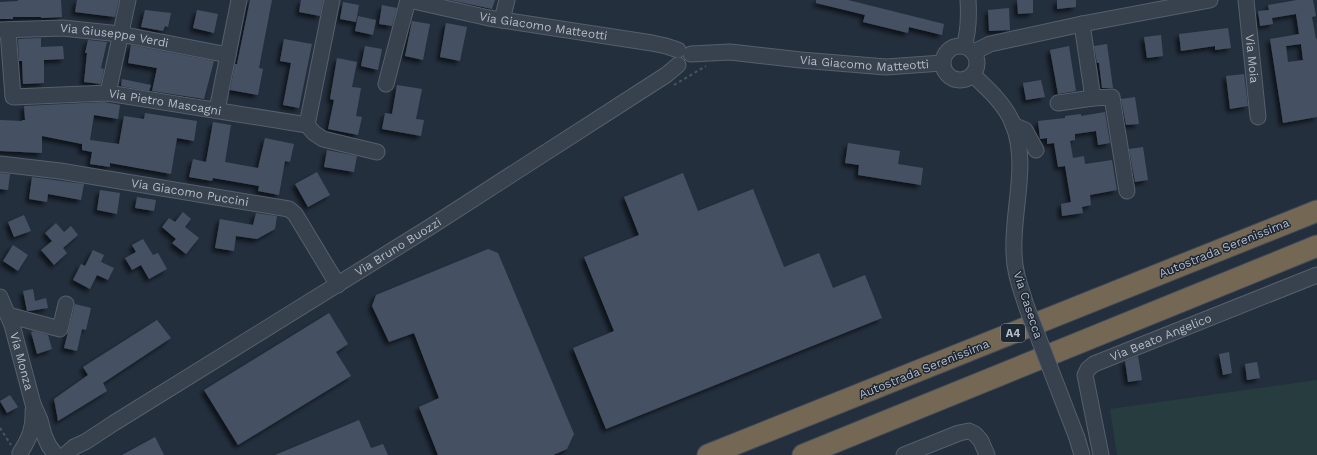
<svg xmlns="http://www.w3.org/2000/svg" width="1317" height="455" font-family="'Work Sans',sans-serif">
<defs>
<filter id="shadow"><feDropShadow dx="-3.5" dy="3.5" stdDeviation="2" flood-color="#0009"/></filter>
</defs>
<rect width="100%" height="100%" fill="#242f3e"/>
<!-- green -->
<path fill="#263c3f" d="M1317,380V455H1117L1110,409Z"/>
<!-- building -->
<path fill="#455162" fill-rule="evenodd" filter="url(#shadow)" d="M18,0H61L62,17L41,18V17H13V19H0V2L18,1Z
M77,0H119L115,17L75,12Z
M250,0H272L259,68L263,69L258,95L230,90L235,64H237Z
M301,0H323L320,16L299,12Z
M450,0H495L492,9Z
M816,0H848L944,24L942,35L909,27L908,33L863,22L865,15L816,3Z
M1017,0H1033V13L1018,14Z
M1057,0H1076V7L1057,9Z
M1297,0H1313L1316,16L1312,17L1316,39L1317,38V117L1283,123L1270,39L1299,34L1296,14L1272,18L1273,24L1260,26L1258,11L1269,10L1268,5ZM1301,44L1303,60L1288,62L1286,46Z
M343,2L359,5L356,22L340,19Z
M382,5L397,8L392,26L379,24Z
M1009,8L1010,30L989,31L988,10Z
M145,10L171,13L168,27L165,26L163,31L141,27Z
M197,10L218,14L214,33L193,28Z
M358,16L376,20L373,35L355,31Z
M412,21L430,24L423,60L405,56Z
M446,23L467,27L460,61L440,57Z
M1228,28L1231,48L1215,50V46L1181,51L1179,34Z
M1161,35L1163,56L1147,58L1144,37Z
M41,38V47L63,46L64,59L44,60V83L23,84L22,61H19L18,39Z
M284,39L312,44L299,108L283,105L291,63L280,61Z
M88,40L107,42L101,68L104,69L101,84L84,82L87,53H85Z
M1107,44L1113,88H1102L1099,63H1097L1094,46Z
M131,45L214,61L204,99L152,91L157,68L128,63Z
M365,46L382,49L378,70L361,66Z
M1069,46L1076,91L1058,94L1050,50Z
M337,58L357,62L352,87L361,88L356,116L362,117L358,135L328,129L334,100L330,99Z
M1244,74L1248,106L1230,109L1226,76Z
M122,79L151,85L149,91L121,86Z
M1041,80L1045,97L1026,100L1023,83Z
M397,85L422,89L416,119L424,120L421,136L382,129L385,113L392,114Z
M1135,97L1139,124L1126,125L1121,99Z
M104,102L120,105L118,119L94,115L90,140L119,144L124,116L144,119L145,113L197,121L194,141L177,138L171,174L110,163V167L90,164L92,152L82,150V144L42,136V153L0,151V120L22,121V120H25L24,106Z
M1105,112L1110,143L1098,145L1096,131L1075,134V140L1070,141L1073,158L1084,156L1085,164L1112,160L1117,190L1090,195L1091,205L1082,207L1083,213L1062,216L1061,204L1071,202L1065,166L1058,167L1054,143L1047,144V138L1040,139L1038,121L1065,118V116L1081,114V116Z
M213,122L231,125L225,162L258,168L265,138L294,144L290,162L285,161L279,195L258,191L259,186L213,178L212,181L189,177L193,159L206,162Z
M848,143L900,151L898,164L923,168L921,185L858,175L859,165L845,163Z
M1143,147L1148,180L1135,182L1129,149Z
M327,150L357,156L354,172L324,167Z
M317,172L330,195L308,207L295,184Z
M0,173L10,174L8,190L0,189Z
M683,173L698,211L753,189L784,267L819,253L833,288L865,275L882,318L606,429L573,348L614,331L584,257L639,235L624,197Z
M32,177L84,184L81,200L48,194L47,202L29,199Z
M100,190L120,193L117,214L97,210Z
M137,197L156,200L154,211L135,208Z
M183,212L191,219L185,227L199,238L186,254L172,243L176,239L162,227L169,218L175,222Z
M256,213L277,216L275,229L257,239L236,236L234,251L215,248L220,219L253,225Z
M24,215L31,231L14,237L8,222Z
M56,223L64,232L71,226L78,235L63,248L67,253L54,265L41,250L52,241L45,233Z
M143,239L153,255L158,253L167,269L149,279L141,265L132,270L125,258L136,252L132,245Z
M13,245L28,255L18,271L3,261Z
M488,249L498,253L574,434L567,449L553,455H438L419,407L439,398L414,333L389,342L372,306L376,295Z
M93,250L104,255L101,262L114,268L108,280L97,275L90,289L73,280L81,264L85,266Z
M33,289L35,301L46,298L48,308L29,311H27L23,291Z
M75,304L91,308L86,330L82,329L77,351L64,348Z
M329,313L348,344L336,352L351,376L238,445L204,390Z
M157,320L171,338L103,383L107,391L58,421L54,399L88,375L83,367Z
M34,331L48,335L52,349L37,354L31,332Z
M1229,352L1232,373L1223,375L1219,354Z
M1138,356L1142,380L1128,382L1125,361Z
M1257,362L1260,378L1247,380L1245,364Z
M10,395L18,407L7,413L0,401Z
M359,420L371,448L383,444L388,455H275Z
M155,437L164,455H122Z"/>
<g fill="none" stroke-linecap="round" stroke-linejoin="round">
<!-- minor casing -->
<g stroke="#565f6c" stroke-width="17">
<g id="minor">
<path id="s1" d="M409,0L489,18L652,43L666,46L678,50"/>
<path id="s2" d="M1246,0L1258,117"/>
<path d="M502,20L507,0"/>
<path d="M1082,24L1093,98"/>
<path id="s3" d="M0,30L63,28L120,34L228,55"/>
<path id="s4" d="M8,30L13,97L108,93L307,125L314,133L323,139L377,152"/>
<circle cx="960" cy="63" r="17"/>
<path d="M964,46C969,31 969,16 968,0"/>
<path d="M974,52L990,44L1082,24L1210,0"/>
<path id="s5" d="M691,54L730,52L801,60L886,67L942,63"/>
<path d="M973,75C988,89 1005,104 1013,124C1029,164 1012,210 1014,252C1014,272 1021,289 1027,308"/>
<path d="M386,84L408,0"/>
<path d="M108,93L128,0"/>
<path d="M1058,103L1093,98L1112,97L1127,191"/>
<path d="M217,110L239,0"/>
<path d="M307,125L332,0"/>
<path d="M1013,125L1025,130L1036,150"/>
<path id="s6" d="M0,164L60,171L289,209L295,214L338,285"/>
<path id="s7" d="M0,297L12,325L33,404L40,420L44,435L49,446L56,455"/>
<path d="M8,315L60,329L66,304"/>
<path d="M1077,438L1082,455"/>
<path d="M20,453C29,439 34,428 33,411"/>
<path id="s8" d="M65,455L74,447L85,442L114,423L430,227L666,75L678,65"/>
<path d="M904,455L959,433L969,431L975,434L981,441L987,455"/>
<path id="s9" d="M1101,455L1085,375L1088,369L1094,364L1317,275"/>
</g>
</g>
<!-- highway casing -->
<g stroke="#434c59" stroke-width="23">
<path id="highway" d="M708,455L1317,211
M803,455L1317,246"/>
</g>
<!-- path -->
<path stroke="#44595c" stroke-width="2" stroke-dasharray="3 3" stroke-linecap="butt" d="M674,85L706,66
M0,428L11,445"/>
<!-- minor -->
<use href="#minor" stroke="#38414e" stroke-width="15"/>
<!-- highway -->
<use href="#highway" stroke="#746855" stroke-width="21"/>
<!-- minor-bridge casing -->
<g stroke="#565f6c" stroke-width="17" stroke-linecap="butt">
<path id="minor-bridge" d="M1027,308L1077,438"/>
</g>
<!-- minor-bridge -->
<use href="#minor-bridge" stroke="#38414e" stroke-width="15"/>
</g>
<g text-anchor="middle" stroke-width="3" stroke-linejoin="round" paint-order="stroke">
<!-- shield labels -->
<rect fill="#1d2633" stroke="#878f9c" stroke-width="1" x="1001" y="324" width="24" height="18" rx="3"/>
<g font-size="11" font-weight="bold" fill="#b4bcc9">
<text x="1013" y="337">A4</text>
</g>
<!-- street labels -->
<g font-size="12" fill="#b4bcc9" stroke="#1d2633">
<text dy="4" stroke="none"><textPath href="#s1" startOffset="137">Via Giacomo Matteotti</textPath></text>
<text dy="4" stroke="none"><textPath href="#s3" startOffset="115">Via Giuseppe Verdi</textPath></text>
<text dy="4" stroke="none"><textPath href="#s2" startOffset="59">Via Moia</textPath></text>
<text dy="4" stroke="none"><textPath href="#s5" startOffset="174">Via Giacomo Matteotti</textPath></text>
<text dy="4" stroke="none"><textPath href="#s4" startOffset="220">Via Pietro Mascagni</textPath></text>
<text dy="4" stroke="none"><textPath href="#s6" startOffset="192">Via Giacomo Puccini</textPath></text>
<text dy="4" stroke="none"><textPath href="#s8" startOffset="393">Via Bruno Buozzi</textPath></text>
<text transform="translate(1224 248) rotate(-22)" y="4">Autostrada Serenissima</text>
<text transform="translate(1028 305) rotate(72)" y="4">Via Casecca</text>
<text dy="4" stroke="none"><textPath href="#s9" startOffset="168">Via Beato Angelico</textPath></text>
<text dy="4" stroke="none"><textPath href="#s7" startOffset="68">Via Monza</textPath></text>
<text transform="translate(924 369) rotate(-22)" y="4">Autostrada Serenissima</text>
</g>
</g>
</svg>
